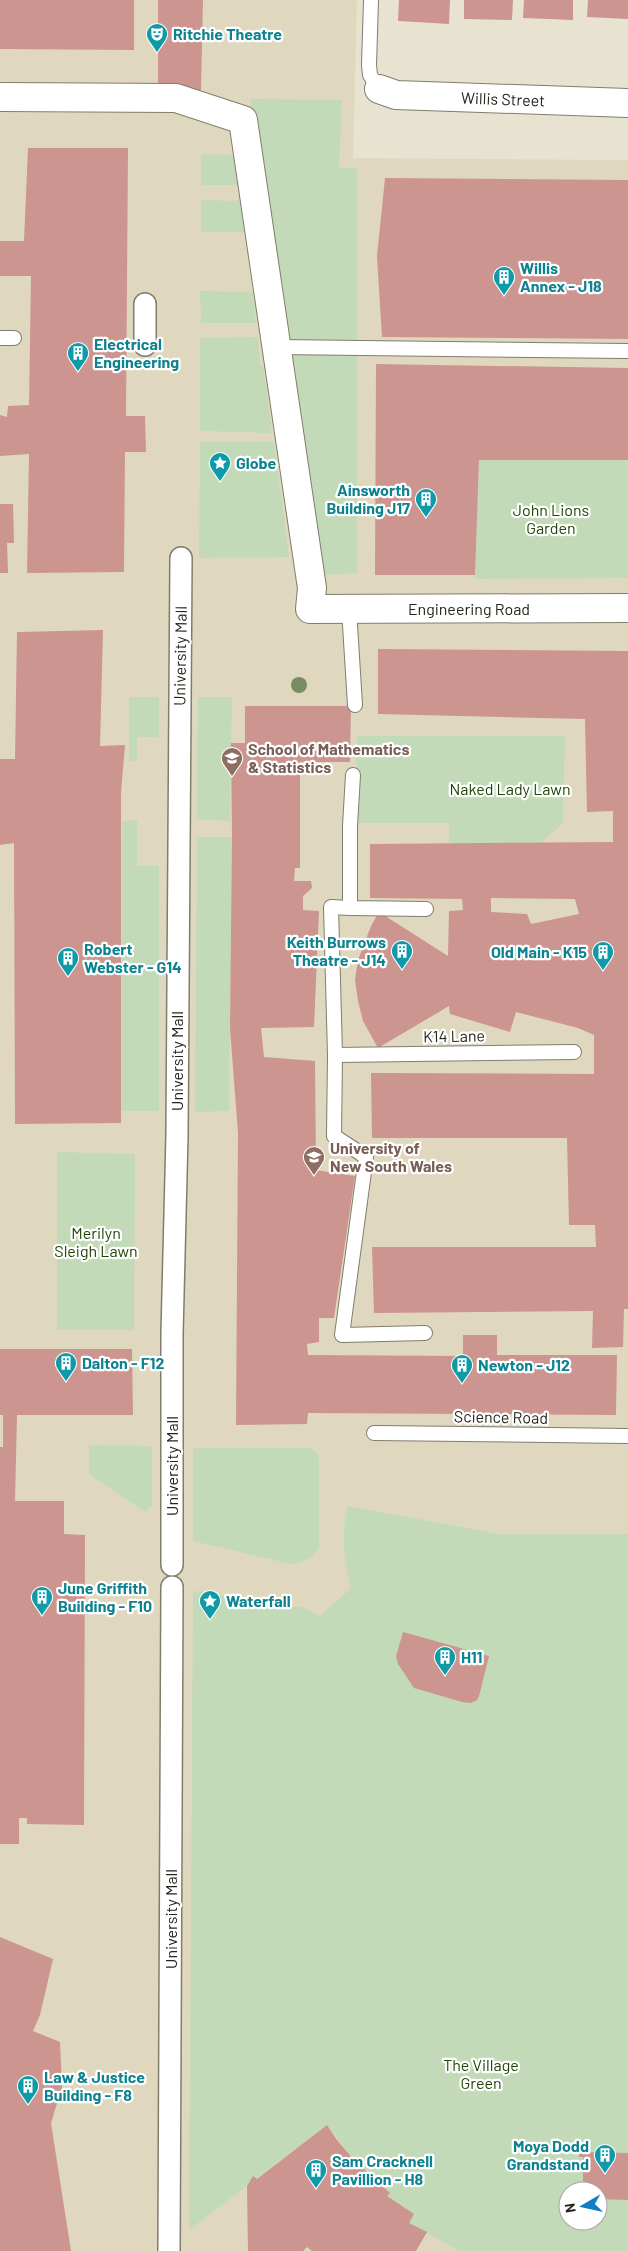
<svg xmlns="http://www.w3.org/2000/svg" width="628" height="2251" font-family="Barlow,sans-serif">
<rect width="100%" height="100%" fill="#e8e3d1"/>
<!-- built -->
<path fill="#dfd8bf" fill-rule="evenodd" d="M0,0H357L353,158L628,160V2251H0ZM568,2191H598V2221H568Z"/>
<!-- green -->
<path fill="#c2dab8" fill-rule="evenodd" d="M250,99L342,100L339,168H357V573L319,575Z
M201,154L236,155L240,185H201Z
M201,200L241,201L244,232H201Z
M200,291L253,292L256,323H201Z
M258,337L260,366H263L272,433L200,431V338Z
M200,442H274L289,557L199,558Z
M479,460H628V578L475,579Z
M129,697H159V737H137V761H129Z
M198,697H232L230,821L197,819Z
M357,736H565L563,823L541,843H449V823H354Z
M137,820V866H159V1111H121L122,821Z
M197,837H232L229,1111L195,1112Z
M57,1152L135,1154L134,1330H57Z
M89,1445L152,1446V1506L145,1512L89,1474Z
M193,1448H310C317,1452 319,1456 319,1464V1547C312,1560 304,1562 291,1564L193,1541Z
M348,1506L499,1534H628V2251H459L409,2223L414,2214L387,2196L389,2192L354,2160L327,2125L189,2230L193,1591L305,1608L320,1616L351,1588C344,1558 340,1537 348,1506ZM568,2191H598V2221H568Z"/>
<!-- building -->
<path fill="#cc958f" fill-rule="evenodd" d="M0,0H134V50L0,49Z
M158,0H203L201,90L158,89Z
M399,0H450L449,24L398,21Z
M464,0H513L512,20L464,19Z
M524,0H573V20L523,18Z
M588,0H628V19L587,17Z
M28,148H128L126,416H145L146,452H125L124,572L27,573L29,454L0,456V415L7,417L8,406L29,405L31,276H0V241H24Z
M385,178L628,180V339L382,337L377,256Z
M376,364L628,368V460H479L475,575H375Z
M0,504H13L14,543H7L8,573H0Z
M103,630L100,746L125,745L121,793V1123L15,1124L14,843L0,845V759H15L17,632Z
M378,649L628,651V1309H624L623,1347L592,1348L593,1311L374,1313L372,1247H596L595,1225H569L567,1138H372L371,1073L594,1074V1035L578,1028L516,1012L510,1032L450,1014L449,1006L378,1048L363,1021L358,1001L355,980L358,960L371,926L379,912L448,956L449,911L463,910L462,899L370,898V844L613,842V811L587,812L585,719L378,714ZM491,898L575,899L579,914L531,924L527,914L491,912Z
M245,706H351L350,762H300V868H295L294,881H311L312,888L303,896V910L319,911L314,1027L261,1028L264,1057L315,1061L316,1170L355,1176L334,1318H319V1342L307,1344L308,1355L463,1356V1335H497V1355H617L616,1415L308,1413L307,1424L236,1425L238,1133L230,1028L232,837L231,743H245Z
M0,1349H132L133,1415H17L15,1501H64V1534L85,1535L84,1825L27,1824V1818H19V1844H0V1447H3V1415H0Z
M403,1632L489,1656L479,1696L477,1700L471,1703L462,1702L414,1688L398,1664L396,1656Z
M0,1937L53,1959L40,2015L33,2031L60,2042L62,2087L51,2123L71,2251H0Z
M327,2125L337,2140L354,2160L390,2193L387,2196L414,2214L409,2223L427,2232L416,2251H312L307,2247L303,2251H248L247,2186L253,2176L257,2179Z
M579,2152L628,2153V2200L598,2199V2191H583V2157H579Z"/>
<g fill="none" stroke-linecap="round" stroke-linejoin="round">
<!-- service casing -->
<g stroke="#817d6d" stroke-width="16">
<path id="service" d="M371,0L369,65L370,75L379,89
M0,338H14
M277,347L628,351
M349,609L355,705
M353,775L350,826V908L331,907L335,1055L334,1136L366,1157L342,1335L425,1333
M350,908L426,909
M335,1055L574,1052
M374,1433L628,1436"/>
</g>
<!-- pedestrian casing -->
<g stroke="#817d6d" stroke-width="24">
<path id="pedestrian" d="M145,304V345
M172,1565V1334L177,1135L181,558
M169,2251L172,1587"/>
</g>
<!-- minor casing -->
<g stroke="#817d6d" stroke-width="30">
<path id="minor" d="M379,89L396,95L628,103
M0,97L176,98L243,120L312,588L310,609L628,608"/>
</g>
<!-- service -->
<use href="#service" stroke="#fff" stroke-width="14"/>
<!-- pedestrian -->
<use href="#pedestrian" stroke="#fff" stroke-width="21"/>
<!-- minor -->
<use href="#minor" stroke="#fff" stroke-width="28"/>
</g>
<!-- trees -->
<circle fill="#7a8c61" cx="299" cy="685" r="8"/>
<!-- icons -->
<defs>
<g id="theatre-pin" transform="scale(1.125)"><path d="M0 17L-7.5 6A9.5 9.5 0 1 1 7.5 6Z" fill="#0f9aa8" stroke="#fff"/><path d="M-5-5.5Q0-4 5-5.5V0Q5 5 0 6Q-5 5-5 0ZM-3.3-2.5H-1v1.5H-3.3ZM1-2.5H3.3v1.5H1ZM-2.8 1Q0 5.5 2.8 1Z" fill="#fff"/></g>
<g id="building-pin" transform="scale(1.125)"><path d="M0 17L-7.5 6A9.5 9.5 0 1 1 7.5 6Z" fill="#0f9aa8" stroke="#fff"/><path d="M-4-6H4V6H1V3H-1V6H-4ZM-2.5-4.3h1.7v1.8h-1.7ZM.8-4.3h1.7v1.8H.8ZM-2.5-1h1.7V.8h-1.7ZM.8-1h1.7V.8H.8Z" fill="#fff"/></g>
<g id="sight-pin" transform="scale(1.125)"><path d="M0 17L-7.5 6A9.5 9.5 0 1 1 7.5 6Z" fill="#0f9aa8" stroke="#fff"/><path d="M0-6L1.8-2.2L6-1.7L2.9 1.2L3.7 5.4L0 3.3L-3.7 5.4L-2.9 1.2L-6-1.7L-1.8-2.2Z" fill="#fff"/></g>
<g id="university-pin" transform="scale(1.125)"><path d="M0 17L-7.5 6A9.5 9.5 0 1 1 7.5 6Z" fill="#8d6e63" stroke="#fff"/><path d="M0-5L7-2L0 1L-7-2ZM-4 1L0 2.5L4 1V4Q0 6-4 4Z" fill="#fff"/></g>
</defs>
<g fill-rule="evenodd">
<use href="#theatre-pin" x="157" y="34"/>
<use href="#building-pin" x="504" y="277"/>
<use href="#building-pin" x="78" y="353"/>
<use href="#sight-pin" x="220" y="463"/>
<use href="#building-pin" x="426" y="499"/>
<use href="#university-pin" x="232" y="758"/>
<use href="#building-pin" x="402" y="951"/>
<use href="#building-pin" x="603" y="952"/>
<use href="#building-pin" x="68" y="958"/>
<use href="#university-pin" x="314" y="1157"/>
<use href="#building-pin" x="66" y="1363"/>
<use href="#building-pin" x="462" y="1365"/>
<use href="#building-pin" x="42" y="1597"/>
<use href="#sight-pin" x="210" y="1601"/>
<use href="#building-pin" x="445" y="1657"/>
<use href="#building-pin" x="28" y="2086"/>
<use href="#building-pin" x="605" y="2155"/>
<use href="#building-pin" x="316" y="2170"/>
</g>
<g text-anchor="middle" stroke-width="4.5" stroke-linejoin="round" paint-order="stroke">
<!-- culture labels -->
<g font-size="16" font-weight="bold" fill="#0d838f" stroke="#fff" text-anchor="start">
<text x="173" y="40">Ritchie Theatre</text>
<text x="520" y="274">Willis<tspan x="520" dy="18">Annex - J18</tspan></text>
<text x="94" y="350">Electrical<tspan x="94" dy="18">Engineering</tspan></text>
<text x="236" y="469">Globe</text>
<text x="410" y="496" text-anchor="end">Ainsworth<tspan x="410" dy="18">Building J17</tspan></text>
<text x="386" y="948" text-anchor="end">Keith Burrows<tspan x="386" dy="18">Theatre - J14</tspan></text>
<text x="84" y="955">Robert<tspan x="84" dy="18">Webster - G14</tspan></text>
<text x="587" y="958" text-anchor="end">Old Main - K15</text>
<text x="82" y="1369">Dalton - F12</text>
<text x="478" y="1371">Newton - J12</text>
<text x="58" y="1594">June Griffith<tspan x="58" dy="18">Building - F10</tspan></text>
<text x="226" y="1607">Waterfall</text>
<text x="461" y="1663">H11</text>
<text x="44" y="2083">Law &amp; Justice<tspan x="44" dy="18">Building - F8</tspan></text>
<text x="589" y="2152" text-anchor="end">Moya Dodd<tspan x="589" dy="18">Grandstand</tspan></text>
<text x="332" y="2167">Sam Cracknell<tspan x="332" dy="18">Pavillion - H8</tspan></text>
</g>
<!-- street labels -->
<g font-size="16" fill="#25241d" stroke="#fff">
<text transform="translate(503 99) rotate(2)" y="6">Willis Street</text>
<text x="469" y="615">Engineering Road</text>
<text transform="translate(180 656) rotate(-89)" y="6">University Mall</text>
<text transform="translate(454 1036) rotate(-1)" y="6">K14 Lane</text>
<text transform="translate(177 1061) rotate(-90)" y="6">University Mall</text>
<text transform="translate(501 1417) rotate(1)" y="6">Science Road</text>
<text transform="translate(172 1466) rotate(-90)" y="6">University Mall</text>
<text transform="translate(171 1919) rotate(-90)" y="6">University Mall</text>
</g>
<!-- park labels -->
<g font-size="16" fill="#204406" stroke="#fff">
<text x="551" y="516">John Lions<tspan x="551" dy="18">Garden</tspan></text>
<text x="510" y="795">Naked Lady Lawn</text>
<text x="96" y="1239">Merilyn<tspan x="96" dy="18">Sleigh Lawn</tspan></text>
<text x="481" y="2071">The Village<tspan x="481" dy="18">Green</tspan></text>
</g>
<!-- education labels -->
<g font-size="16" font-weight="bold" fill="#785e54" stroke="#fff" text-anchor="start">
<text x="248" y="755">School of Mathematics<tspan x="248" dy="18">&amp; Statistics</tspan></text>
<text x="330" y="1154">University of<tspan x="330" dy="18">New South Wales</tspan></text>
</g>
</g>
<!-- north arrow -->
<g transform="translate(583 2206) rotate(261)"><circle r="24" fill="#ffffff" stroke="#a8a7a5"/>
<path d="M0-4L9 19L0 12L-9 19Z" fill="#117dc7"/>
<text y="-8" font-size="14" font-weight="bold" text-anchor="middle" fill="#25241d">N</text>
</g>
</svg>
